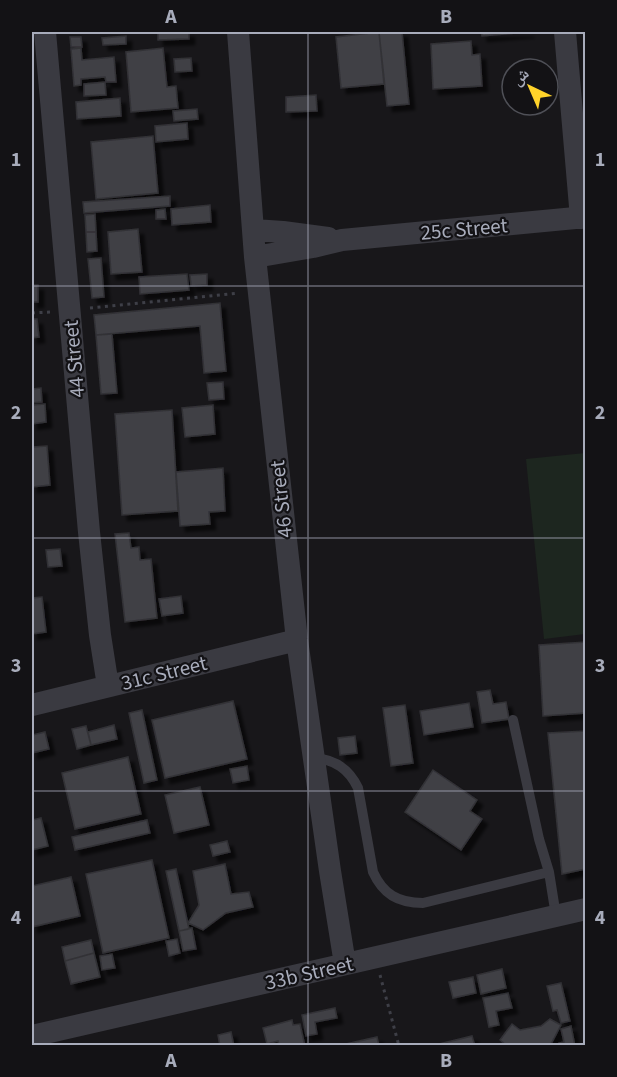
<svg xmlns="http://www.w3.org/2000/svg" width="617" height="1077" font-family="'Source Sans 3','Noto Naskh Arabic',sans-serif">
<defs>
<filter id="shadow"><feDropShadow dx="5.5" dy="5.5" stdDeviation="1.5" flood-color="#0009"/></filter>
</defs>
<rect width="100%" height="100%" fill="#18171a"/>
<!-- green -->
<path fill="#1d261f" d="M585,453V634L544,639L526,459Z"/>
<!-- building -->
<path fill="#3f3f45" stroke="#323136" stroke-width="1.5" filter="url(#shadow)" d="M158,32H189V39L158,40Z
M379,32L384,84L341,88L336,37Z
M379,32H402L409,104L387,106Z
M481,32H529L482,36Z
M126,36V44L103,45L102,38Z
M70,37H81L82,47H71Z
M471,41L472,55L480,54L482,86L433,89L431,44Z
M81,48L82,60L114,57L116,82H106L105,77L81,79V85L74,86L71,49Z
M163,48L167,87L176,86L178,108L131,112L126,52Z
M191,58L192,71L175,72L174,59Z
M105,82L106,95L84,96V84Z
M316,95L317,111L286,112V97Z
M120,98L121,116L77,119L76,102Z
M197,109L198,119L174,121L173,111Z
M187,123L188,139L156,142L155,126Z
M153,136L158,193L96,199L91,142Z
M170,196V206L84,213L83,202Z
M210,205L211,222L172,225L171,209Z
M165,209L166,219H156V210Z
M95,214L96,232H86L85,215Z
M138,229L142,272L111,274L108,232Z
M86,232H96L97,251L87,252Z
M101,258L104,297L92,298L88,259Z
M187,274L189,290L140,294L139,277Z
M207,274V285L191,286L190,275Z
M32,285H38V302H32Z
M220,303L226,371L204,373L200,326L96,335L94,315Z
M32,319H37L39,337L32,338Z
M112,334L117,393L101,394L96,335Z
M223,382L224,399L209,400L207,383Z
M41,388L42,402L32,403V389Z
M45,404L46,422L32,424V405Z
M213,405L215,434L185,437L182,408Z
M172,410L178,511L122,515L115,414Z
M47,446L50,485L32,487V447Z
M223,468L225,511L209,512L210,524L180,526L176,472Z
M129,533L131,548L139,547L140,560L151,559L157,618L125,622L115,534Z
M60,549L62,566L48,567L46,550Z
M181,596L183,613L162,616L159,599Z
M42,597L46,632L32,634V598Z
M586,642V713L543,716L539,645Z
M490,690L493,704L506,702L509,719L482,723L477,692Z
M233,701L247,759L165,778L152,720Z
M469,703L473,727L424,735L420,711Z
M405,705L413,763L391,766L383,708Z
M142,710L157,780L144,783L129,713Z
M114,725L117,739L91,745L88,732Z
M86,726L91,745L77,749L72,729Z
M586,731V869L562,874L548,733Z
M45,732L49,749L32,753V735Z
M355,736L357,753L340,755L338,738Z
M128,757L141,814L75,829L62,773Z
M247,766L249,780L233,783L230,769Z
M433,770L477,800L470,811L482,819L461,850L405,812Z
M200,787L209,825L174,833L165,795Z
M41,818L48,846L32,850V820Z
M147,820L150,833L75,850L72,837Z
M227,841L230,852L213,856L210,845Z
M152,860L169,938L103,953L86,874Z
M225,864L231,894L249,892L253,907L226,913L203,930L188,923L199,905L193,871Z
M176,869L189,929L179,931L166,871Z
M71,877L80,916L32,927V886Z
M192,928L196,949L183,951L179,931Z
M177,939L180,953L169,956L166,941Z
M91,940L94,953L65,961L62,947Z
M94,953L100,977L71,984L65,961Z
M112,954L115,968L102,970L100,956Z
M502,969L506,988L481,994L477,975Z
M473,977L476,993L453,998L449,982Z
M561,983L570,1021L561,1023L557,1010L553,1011L547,986Z
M508,993L512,1008L496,1011L499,1025L489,1027L483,998Z
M335,1008L337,1018L315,1022L317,1034L306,1036L302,1015Z
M550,1019L561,1025L550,1046H507L500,1040L512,1024L520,1030L541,1026Z
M292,1020L293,1025L300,1024L305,1046H279L278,1041L267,1044L263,1028Z
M571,1026L575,1046H560L559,1043L564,1042L561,1029Z
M231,1032L234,1046H220L218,1035Z
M472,1036L475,1046H431Z
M377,1037L379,1046H337Z"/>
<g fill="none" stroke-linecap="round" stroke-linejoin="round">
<!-- path -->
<path stroke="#3e3f47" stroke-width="3" stroke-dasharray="3 4.5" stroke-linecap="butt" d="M90,308L239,293
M32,313L51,312
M380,975L399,1046"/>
<!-- service -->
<path stroke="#3a3a41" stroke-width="10" d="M513,720L539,839L549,872L556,916
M313,758C335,759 349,769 358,788L373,872C383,894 398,903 423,903L549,872"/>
<!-- minor -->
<path stroke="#3a3a41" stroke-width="22" d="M45,32L89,532L100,635L108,686
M238,32L255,257L297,640L330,871L345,964
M565,32L581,218
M254,230L283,232L328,238
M255,257L313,247L342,240L586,217
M32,705L297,640
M32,1036L586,909"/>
</g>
<!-- grid -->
<path fill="none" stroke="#a8acbb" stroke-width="1.5" stroke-opacity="0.55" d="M308,32V1046M32,286H586M32,538H586M32,791H586"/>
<g text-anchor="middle" stroke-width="4.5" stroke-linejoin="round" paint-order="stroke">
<!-- street labels -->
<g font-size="21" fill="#a8acbb" stroke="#131215">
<text transform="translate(464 229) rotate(-5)" y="7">25c Street</text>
<text transform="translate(74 359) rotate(-95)" y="7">44 Street</text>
<text transform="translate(281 499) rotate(-96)" y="7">46 Street</text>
<text transform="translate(164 673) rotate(-14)" y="7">31c Street</text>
<text transform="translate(309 973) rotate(-13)" y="7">33b Street</text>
</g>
</g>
<!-- border -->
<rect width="617" height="1077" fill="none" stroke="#131215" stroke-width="66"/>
<!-- north arrow -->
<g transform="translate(530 87) rotate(316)"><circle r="28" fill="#131215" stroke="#4f5057" stroke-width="1.5"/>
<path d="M0-4.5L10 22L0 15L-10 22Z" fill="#ffd32a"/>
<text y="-9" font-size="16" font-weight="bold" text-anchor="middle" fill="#a8acbb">ش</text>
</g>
<rect x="33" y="33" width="551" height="1011" fill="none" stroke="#a8acbb" stroke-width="2"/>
<g font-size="20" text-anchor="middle" font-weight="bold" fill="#a8acbb">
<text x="171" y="23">A</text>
<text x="446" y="23">B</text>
<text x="16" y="166">1</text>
<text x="600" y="166">1</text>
<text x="16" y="419">2</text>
<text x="600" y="419">2</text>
<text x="16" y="672">3</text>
<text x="600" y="672">3</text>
<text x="16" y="924">4</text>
<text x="600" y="924">4</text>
<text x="171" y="1067">A</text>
<text x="446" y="1067">B</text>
</g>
</svg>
